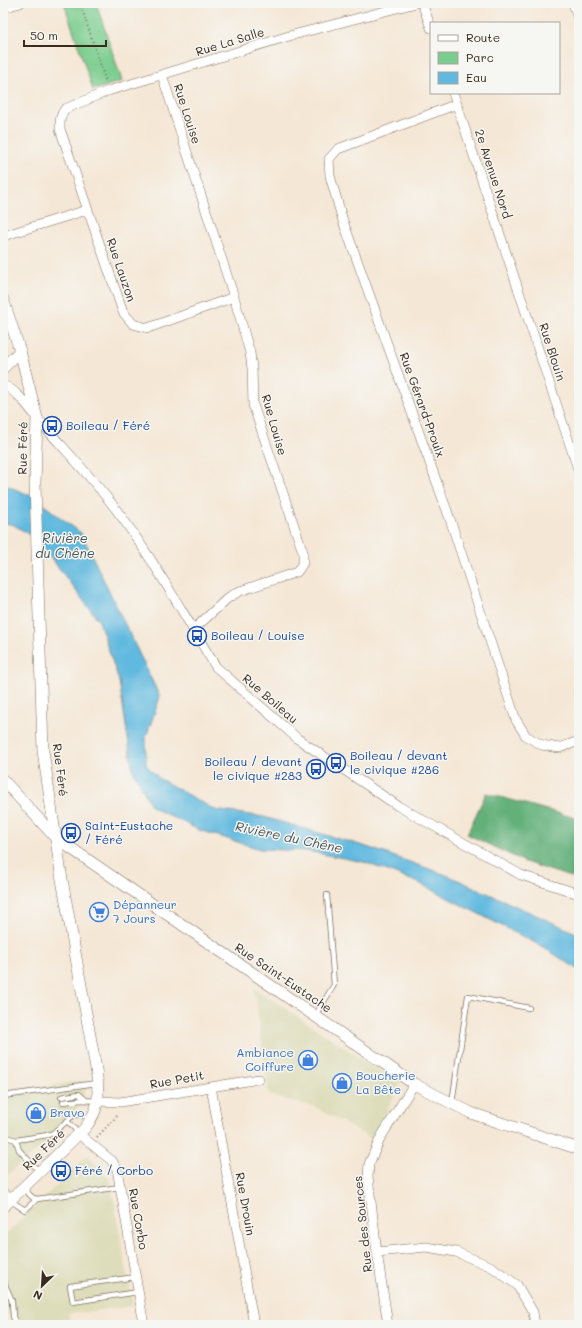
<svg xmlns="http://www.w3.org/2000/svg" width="582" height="1328" font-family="Mali,sans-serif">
<rect width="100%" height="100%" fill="#f6f6f2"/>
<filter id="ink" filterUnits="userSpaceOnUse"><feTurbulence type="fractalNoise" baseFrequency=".025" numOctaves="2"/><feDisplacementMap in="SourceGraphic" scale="8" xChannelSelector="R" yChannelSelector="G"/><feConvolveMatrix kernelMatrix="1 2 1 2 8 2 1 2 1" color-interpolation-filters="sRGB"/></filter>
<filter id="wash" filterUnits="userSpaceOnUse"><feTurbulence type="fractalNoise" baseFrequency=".012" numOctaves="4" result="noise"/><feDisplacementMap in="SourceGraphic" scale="16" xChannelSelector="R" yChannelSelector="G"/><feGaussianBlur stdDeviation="0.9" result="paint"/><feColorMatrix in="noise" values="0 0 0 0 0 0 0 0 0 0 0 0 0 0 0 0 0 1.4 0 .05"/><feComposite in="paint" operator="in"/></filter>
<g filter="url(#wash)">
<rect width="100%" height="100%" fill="#f5e7d5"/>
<!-- built -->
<path fill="#deddbb" d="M254,988L400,1084L372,1139L315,1107L269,1095Z
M87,1080L86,1089L72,1119L40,1148L3,1178V1093Z
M88,1155L110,1180L133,1306L68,1314L70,1325H13L3,1301V1237Z"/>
<!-- green -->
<path fill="#7bcd8f" stroke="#5b7c56" d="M64,3H96L122,81L93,90Z"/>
<!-- forest -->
<path fill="#64b07a" stroke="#506d4c" d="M486,793L579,819V880L525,862L467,834Z"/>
<!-- water -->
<path fill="#61b9df" stroke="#4e727e" d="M3,484L32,496L81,533L160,697L146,737V765L160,779L215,810L264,817L367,847L449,876L576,933L579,935V970L543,947L419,883L364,862L307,851L260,849L199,830L152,807L133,771L119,681L99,621L36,538L12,524L3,523Z"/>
</g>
<g filter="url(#ink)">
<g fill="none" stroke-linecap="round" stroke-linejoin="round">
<!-- service casing -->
<g stroke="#7c6c5e" stroke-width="6">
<path id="service" d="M315,1016L334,985L327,895
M3,1096L97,1083
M61,1097L79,1094L86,1100
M63,1102L82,1100L97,1101
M452,1103L468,996L529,1008
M67,1121C75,1112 81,1114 91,1119
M3,1136L16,1140
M40,1172L19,1150L16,1140L48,1135L53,1133L67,1121L79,1133
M23,1188L33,1198L37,1199L120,1187
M11,1201L25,1210L37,1199
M136,1277L70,1286L73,1302L138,1292
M3,1280L12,1301L13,1317L17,1325"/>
</g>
<!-- minor casing -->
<g stroke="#7c6c5e" stroke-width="10">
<path id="minor" d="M422,3L431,28
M573,3L579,21
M3,8L20,3
M162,75L234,297L250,353L252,368L253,405L303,552V563L297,572L240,591L229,597L193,630
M453,93L579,472
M457,104L338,149L329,159L330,176L343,221L450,519L516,720L526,736L542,745L559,748L579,741
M3,236L87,210
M234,297L148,328L133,324L123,312L60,129C60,121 60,115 65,109L108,91L289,36L416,3
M3,385C20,392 32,413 44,426C68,453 93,479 115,508C153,558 183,614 216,667L298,739L398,806L521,875L579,894
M211,1087L254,1325
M98,1101L120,1102L259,1079
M79,1134L112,1161L117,1169L144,1325
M3,1192L10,1200
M377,1252L426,1247L456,1252L492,1267L517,1285L533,1312L535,1325
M388,1325L377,1252L368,1177L369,1164L381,1137L414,1084"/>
</g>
<!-- tertiary casing -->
<g stroke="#7c6c5e" stroke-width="12">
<path id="tertiary" d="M3,299L20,351L37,418L35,483L43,751L61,874L96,1069C99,1093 101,1108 85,1128L3,1207
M3,368L20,351
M3,780L56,838L414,1084L471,1113L579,1149"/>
</g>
<!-- path -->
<path stroke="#7c6c5e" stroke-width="2" stroke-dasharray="1 3" stroke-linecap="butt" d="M80,3L106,82
M97,1137L117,1116V1114"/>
<!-- service -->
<use href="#service" stroke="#fff" stroke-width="4.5"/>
<!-- minor -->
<use href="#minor" stroke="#fff" stroke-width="9"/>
<!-- tertiary -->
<use href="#tertiary" stroke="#fff" stroke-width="11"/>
</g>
</g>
<!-- icons -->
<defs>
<g id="bus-ring" transform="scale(1)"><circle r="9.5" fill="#f6f6f2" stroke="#1a4fb4" stroke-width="1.5"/><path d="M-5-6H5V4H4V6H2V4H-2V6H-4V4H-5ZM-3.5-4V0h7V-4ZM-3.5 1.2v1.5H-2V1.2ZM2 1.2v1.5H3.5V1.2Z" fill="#1a4fb4"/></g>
<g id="supermarket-ring" transform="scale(1)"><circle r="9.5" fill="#f6f6f2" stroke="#3f7fe0" stroke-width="1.5"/><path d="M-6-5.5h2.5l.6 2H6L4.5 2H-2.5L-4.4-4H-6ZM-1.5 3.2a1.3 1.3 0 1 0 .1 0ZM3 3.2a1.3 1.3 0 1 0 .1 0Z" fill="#3f7fe0"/></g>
<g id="shop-ring" transform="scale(1)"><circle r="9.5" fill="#f6f6f2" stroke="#3f7fe0" stroke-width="1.5"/><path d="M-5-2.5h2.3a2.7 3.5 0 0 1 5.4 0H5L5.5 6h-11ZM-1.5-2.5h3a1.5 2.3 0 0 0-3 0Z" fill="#3f7fe0"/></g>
</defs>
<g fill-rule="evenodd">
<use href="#bus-ring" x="52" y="426"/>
<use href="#bus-ring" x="197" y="636"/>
<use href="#bus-ring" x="336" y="763"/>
<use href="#bus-ring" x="316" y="769"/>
<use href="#bus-ring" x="71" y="833"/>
<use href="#supermarket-ring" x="99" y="912"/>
<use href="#shop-ring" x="308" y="1060"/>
<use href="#shop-ring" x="342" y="1083"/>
<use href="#shop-ring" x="36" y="1113"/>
<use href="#bus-ring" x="61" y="1171"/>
</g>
<g text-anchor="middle" stroke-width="3" stroke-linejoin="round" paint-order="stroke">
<!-- street labels -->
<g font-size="12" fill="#3b2a1e" stroke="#f6f6f2">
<text transform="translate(230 42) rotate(-17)" y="4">Rue La Salle</text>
<text transform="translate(187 114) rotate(72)" y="4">Rue Louise</text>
<text transform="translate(493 174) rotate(72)" y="4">2e Avenue Nord</text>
<text transform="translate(121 270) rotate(71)" y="4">Rue Lauzon</text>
<text transform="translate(552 352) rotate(72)" y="4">Rue Blouin</text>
<text transform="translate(422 405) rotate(70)" y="4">Rue Gérard-Proulx</text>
<text transform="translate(274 425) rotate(74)" y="4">Rue Louise</text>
<text transform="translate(23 448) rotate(-89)" y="4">Rue Féré</text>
<text transform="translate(270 699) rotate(41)" y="4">Rue Boileau</text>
<text transform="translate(60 770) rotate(83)" y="4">Rue Féré</text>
<text transform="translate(283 978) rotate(34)" y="4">Rue Saint-Eustache</text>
<text transform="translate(177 1080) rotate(-10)" y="4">Rue Petit</text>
<text transform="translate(44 1150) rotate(-44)" y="4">Rue Féré</text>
<text transform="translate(245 1204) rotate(80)" y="4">Rue Drouin</text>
<text transform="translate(138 1219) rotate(80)" y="4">Rue Corbo</text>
<text transform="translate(363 1224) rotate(-96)" y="4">Rue des Sources</text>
</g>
<!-- transit labels -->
<g font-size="12" fill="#164399" stroke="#f6f6f2" text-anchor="start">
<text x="66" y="430">Boileau / Féré</text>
<text x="211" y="640">Boileau / Louise</text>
<text x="350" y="760">Boileau / devant<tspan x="350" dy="14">le civique #286</tspan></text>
<text x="302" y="766" text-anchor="end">Boileau / devant<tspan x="302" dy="14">le civique #283</tspan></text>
<text x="85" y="830">Saint-Eustache<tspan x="85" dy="14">/ Féré</tspan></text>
<text x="75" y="1175">Féré / Corbo</text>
</g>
<!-- shop labels -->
<g font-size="12" fill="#366cbe" stroke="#f6f6f2" text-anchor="start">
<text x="113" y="909">Dépanneur<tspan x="113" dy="14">7 Jours</tspan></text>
<text x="294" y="1057" text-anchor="end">Ambiance<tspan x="294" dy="14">Coiffure</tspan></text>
<text x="356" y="1080">Boucherie<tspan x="356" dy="14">La Bête</tspan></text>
<text x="50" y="1117">Bravo</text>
</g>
<!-- water labels -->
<g font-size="13" font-style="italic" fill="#465558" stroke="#f6f6f2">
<text x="65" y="543">Rivière<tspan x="65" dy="15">du Chêne</tspan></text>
<text transform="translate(289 837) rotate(12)" y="5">Rivière du Chêne</text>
</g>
</g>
<!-- margin -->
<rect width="582" height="1328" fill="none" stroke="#f6f6f2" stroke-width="16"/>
<!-- legend -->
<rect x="430" y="22" width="130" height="72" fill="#f6f6f2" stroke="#aba49d"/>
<rect x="438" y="35" width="20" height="6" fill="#ffffff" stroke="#aba49d"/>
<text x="466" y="42" font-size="12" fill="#3b2a1e">Route</text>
<rect x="438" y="52" width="20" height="12" fill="#7bcd8f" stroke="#aba49d"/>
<text x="466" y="62" font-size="12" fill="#3b2a1e">Parc</text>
<rect x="438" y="72" width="20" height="12" fill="#61b9df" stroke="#aba49d"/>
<text x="466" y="82" font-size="12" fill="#3b2a1e">Eau</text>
<!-- north arrow -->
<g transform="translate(42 1286) rotate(205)" stroke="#f6f6f2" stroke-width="3" paint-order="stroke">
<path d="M0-3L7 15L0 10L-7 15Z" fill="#3b2a1e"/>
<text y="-6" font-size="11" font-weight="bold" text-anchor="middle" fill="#3b2a1e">N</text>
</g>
<!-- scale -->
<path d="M24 40v6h82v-6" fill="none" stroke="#3b2a1e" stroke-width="2"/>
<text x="30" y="40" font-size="12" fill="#3b2a1e" stroke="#f6f6f2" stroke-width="3" paint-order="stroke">50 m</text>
</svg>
